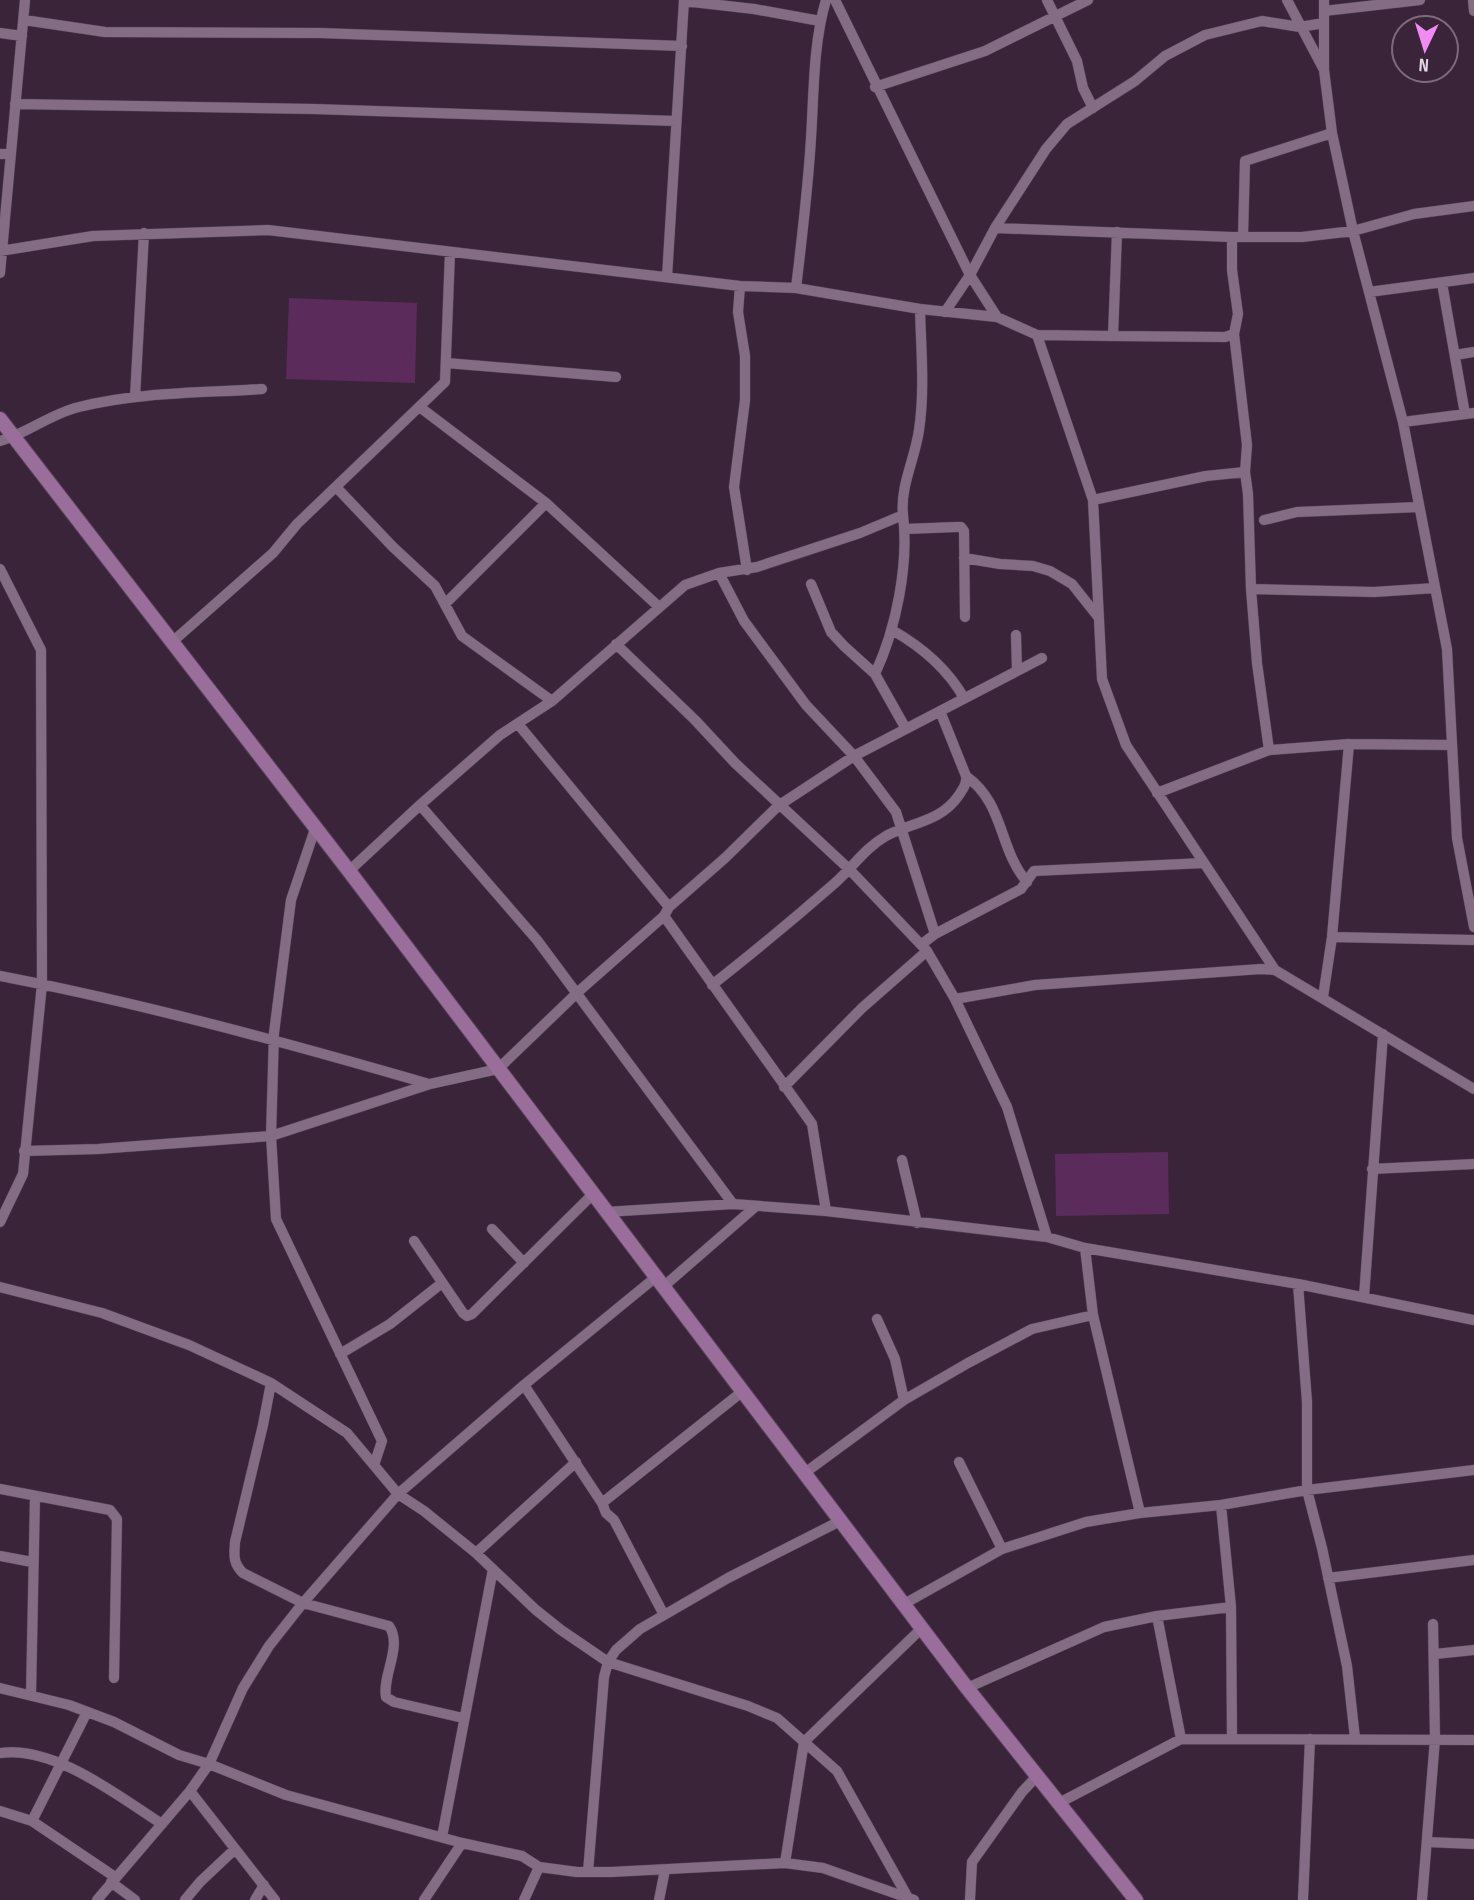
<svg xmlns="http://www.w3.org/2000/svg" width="1474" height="1900" font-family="'Sofia Sans Condensed',sans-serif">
<rect width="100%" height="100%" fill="#392439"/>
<!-- green -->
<path fill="#5b2b5c" d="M289,298L417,303L415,383L286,379Z
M1168,1152L1169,1214L1056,1216L1055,1154Z"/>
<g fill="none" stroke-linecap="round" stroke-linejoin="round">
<!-- street casing -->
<g stroke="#534153" stroke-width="11">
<path id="street" d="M835,0L970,275L997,317
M1047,0L1077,61L1083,88L1093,108
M1287,0L1324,70L1332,133L1353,231L1403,422L1447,649L1457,838L1474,927
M1324,0V69
M1473,0L1474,11
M684,1L754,9L820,21
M1324,11L1420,0
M24,20L105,32L320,33L682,46
M0,33L22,36
M875,87L985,51L1088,0
M15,104L314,109L676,121
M0,154H11
M995,228L1232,237H1302L1353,231L1414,214L1474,206
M1117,232L1113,336L1225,337L1234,334L1238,314L1232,270V237
M1243,236L1245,161L1332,133
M0,251L93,236L268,230L740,286L796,288L920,309L997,317L1037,335L1113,336
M0,273L25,0
M667,277L684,0
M1442,283L1465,414
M740,286L738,312L745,356V400L734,487L747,570
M796,288C802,238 808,189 811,138C814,93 813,44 826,0
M1369,292L1474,278
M945,312L970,275L995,228L1046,149L1067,124L1135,81L1165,56L1205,35L1262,21L1300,27L1324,23
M1234,334L1247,445L1245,472
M1037,335L1093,500L1102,679L1126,745L1275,970L1474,1089
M1455,355L1474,352
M446,363L616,377
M135,397L144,233
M421,408L546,503L659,607
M1403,422L1474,413
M0,441C28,433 50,414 79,407C138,392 202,393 262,389
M336,487L393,547L435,586L462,636L552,701
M1093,500L1206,476L1245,472L1248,494L1251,589L1257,663L1269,750
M903,515C909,565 896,629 875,674L906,729
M1264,520L1297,512L1419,507
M905,529L956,527H961L964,531L965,617
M964,558L1000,564L1033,566L1050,571L1072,584L1099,618
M0,569L41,650L42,984L23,1174L0,1222
M719,573L744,621L806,705L854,756L896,812L935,934
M811,584L831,632L844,646L875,674
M1251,589L1374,592L1435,588
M445,604L546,503
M892,630C922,647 947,668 964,698
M1016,635L1017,671
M171,643L273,553L297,524L445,382L450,252
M616,644L695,720L735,763L850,870L927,951L955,999L1007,1107L1047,1237
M518,724L669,907
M966,776C1005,804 998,848 1027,882
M1157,793L1269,750L1349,744L1452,745
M420,805L537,940L733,1204
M315,829L291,900L274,1033L271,1136L276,1219L382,1441L374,1465
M349,871L420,805L500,735L552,701L685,585L719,573L757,567L860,533L903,515C900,486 915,459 919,430C925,390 921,349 920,309
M664,916L812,1124L826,1211
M1332,937L1474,940
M922,944L935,934L1021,889L1034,871L1204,863
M0,976C145,1004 287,1043 429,1084
M712,985C754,952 795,918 835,883C853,867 865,848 886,836C912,822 941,822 959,795C963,789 967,784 966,776L940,711
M1323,997L1332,937L1349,744
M955,999L1035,985L1261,969L1275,970
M784,1087L862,1008L927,951
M24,1151L98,1149L271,1136L430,1084L498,1069L578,992L664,916L669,907L725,858L778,806L854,756L1042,658
M902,1160L917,1223
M1372,1169L1474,1164
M606,1212L733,1204L826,1211L1047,1237L1085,1248L1298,1284L1474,1320
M492,1229L524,1263
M414,1241L463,1313L467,1316L472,1314L592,1195
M1085,1248L1093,1315L1140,1513
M1298,1284L1307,1402V1490L1322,1548L1347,1666L1355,1738
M0,1287L102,1313L189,1345L271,1383L347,1433L398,1494L424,1511L476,1553L536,1610L561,1630L608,1662L748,1706L777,1718L837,1771L907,1896L906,1900
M663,1287L755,1207
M1364,1297L1383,1034
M877,1319L895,1359L904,1400
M340,1354L390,1324L442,1283
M271,1383L263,1425L235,1542C234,1556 233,1563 243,1573L303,1603L389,1626C403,1646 382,1675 386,1697L394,1702L463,1718
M524,1385L602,1503L606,1513L614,1520L664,1615
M959,1462L1002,1549
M806,1472L904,1400L968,1363L1032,1329L1093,1315
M0,1489L110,1510L117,1519L114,1678
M602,1503L743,1391
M1221,1505L1231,1607L1232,1739
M476,1553L576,1462
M0,1556L32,1562
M1328,1578L1474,1560
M904,1604L1002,1549L1086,1522L1140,1513L1221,1505L1307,1490L1474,1470
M1157,1616L1181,1739
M1435,1654L1474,1650
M0,1688L69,1705L114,1722L179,1755L209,1764L286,1795L462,1843L522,1856L539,1867L577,1872H611L785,1863L823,1868L914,1900
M967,1688L1104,1627L1157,1616L1231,1607
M31,1695L35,1496
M0,1753C54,1745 118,1796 162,1824
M190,1791L275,1900
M1059,1803L1181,1739L1474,1740
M0,1811L32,1821L115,1877
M32,1821L87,1712
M442,1837L493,1569
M1427,1842L1474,1844
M785,1863L804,1742L922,1628
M588,1872L604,1677L608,1662L616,1650L640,1629L728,1578L842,1520
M111,1882L135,1900
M97,1900L190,1791L209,1764L243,1688L269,1646L303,1603L398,1494L524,1385L656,1277
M185,1900L200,1882L235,1849
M255,1900L264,1885
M424,1900L462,1843
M524,1900L539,1867
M659,1900L665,1870
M970,1900L972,1862L1022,1792L1038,1775
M1303,1900L1310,1739
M1422,1900L1435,1739L1433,1624"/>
</g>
<!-- secondary casing -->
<g stroke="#534153" stroke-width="16">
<path id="secondary" d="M0,419L349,871L967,1688L1136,1900"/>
</g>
<!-- street -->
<use href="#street" stroke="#846c84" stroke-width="10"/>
<!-- secondary -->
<use href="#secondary" stroke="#9a6e9a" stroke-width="14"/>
</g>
<!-- north arrow -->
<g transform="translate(1425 49) rotate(184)"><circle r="33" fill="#392439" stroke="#7d6b7d" stroke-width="2"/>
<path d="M0-5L12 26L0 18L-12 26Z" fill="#f28af3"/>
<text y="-10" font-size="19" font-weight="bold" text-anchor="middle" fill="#e4d6e4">N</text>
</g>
</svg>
